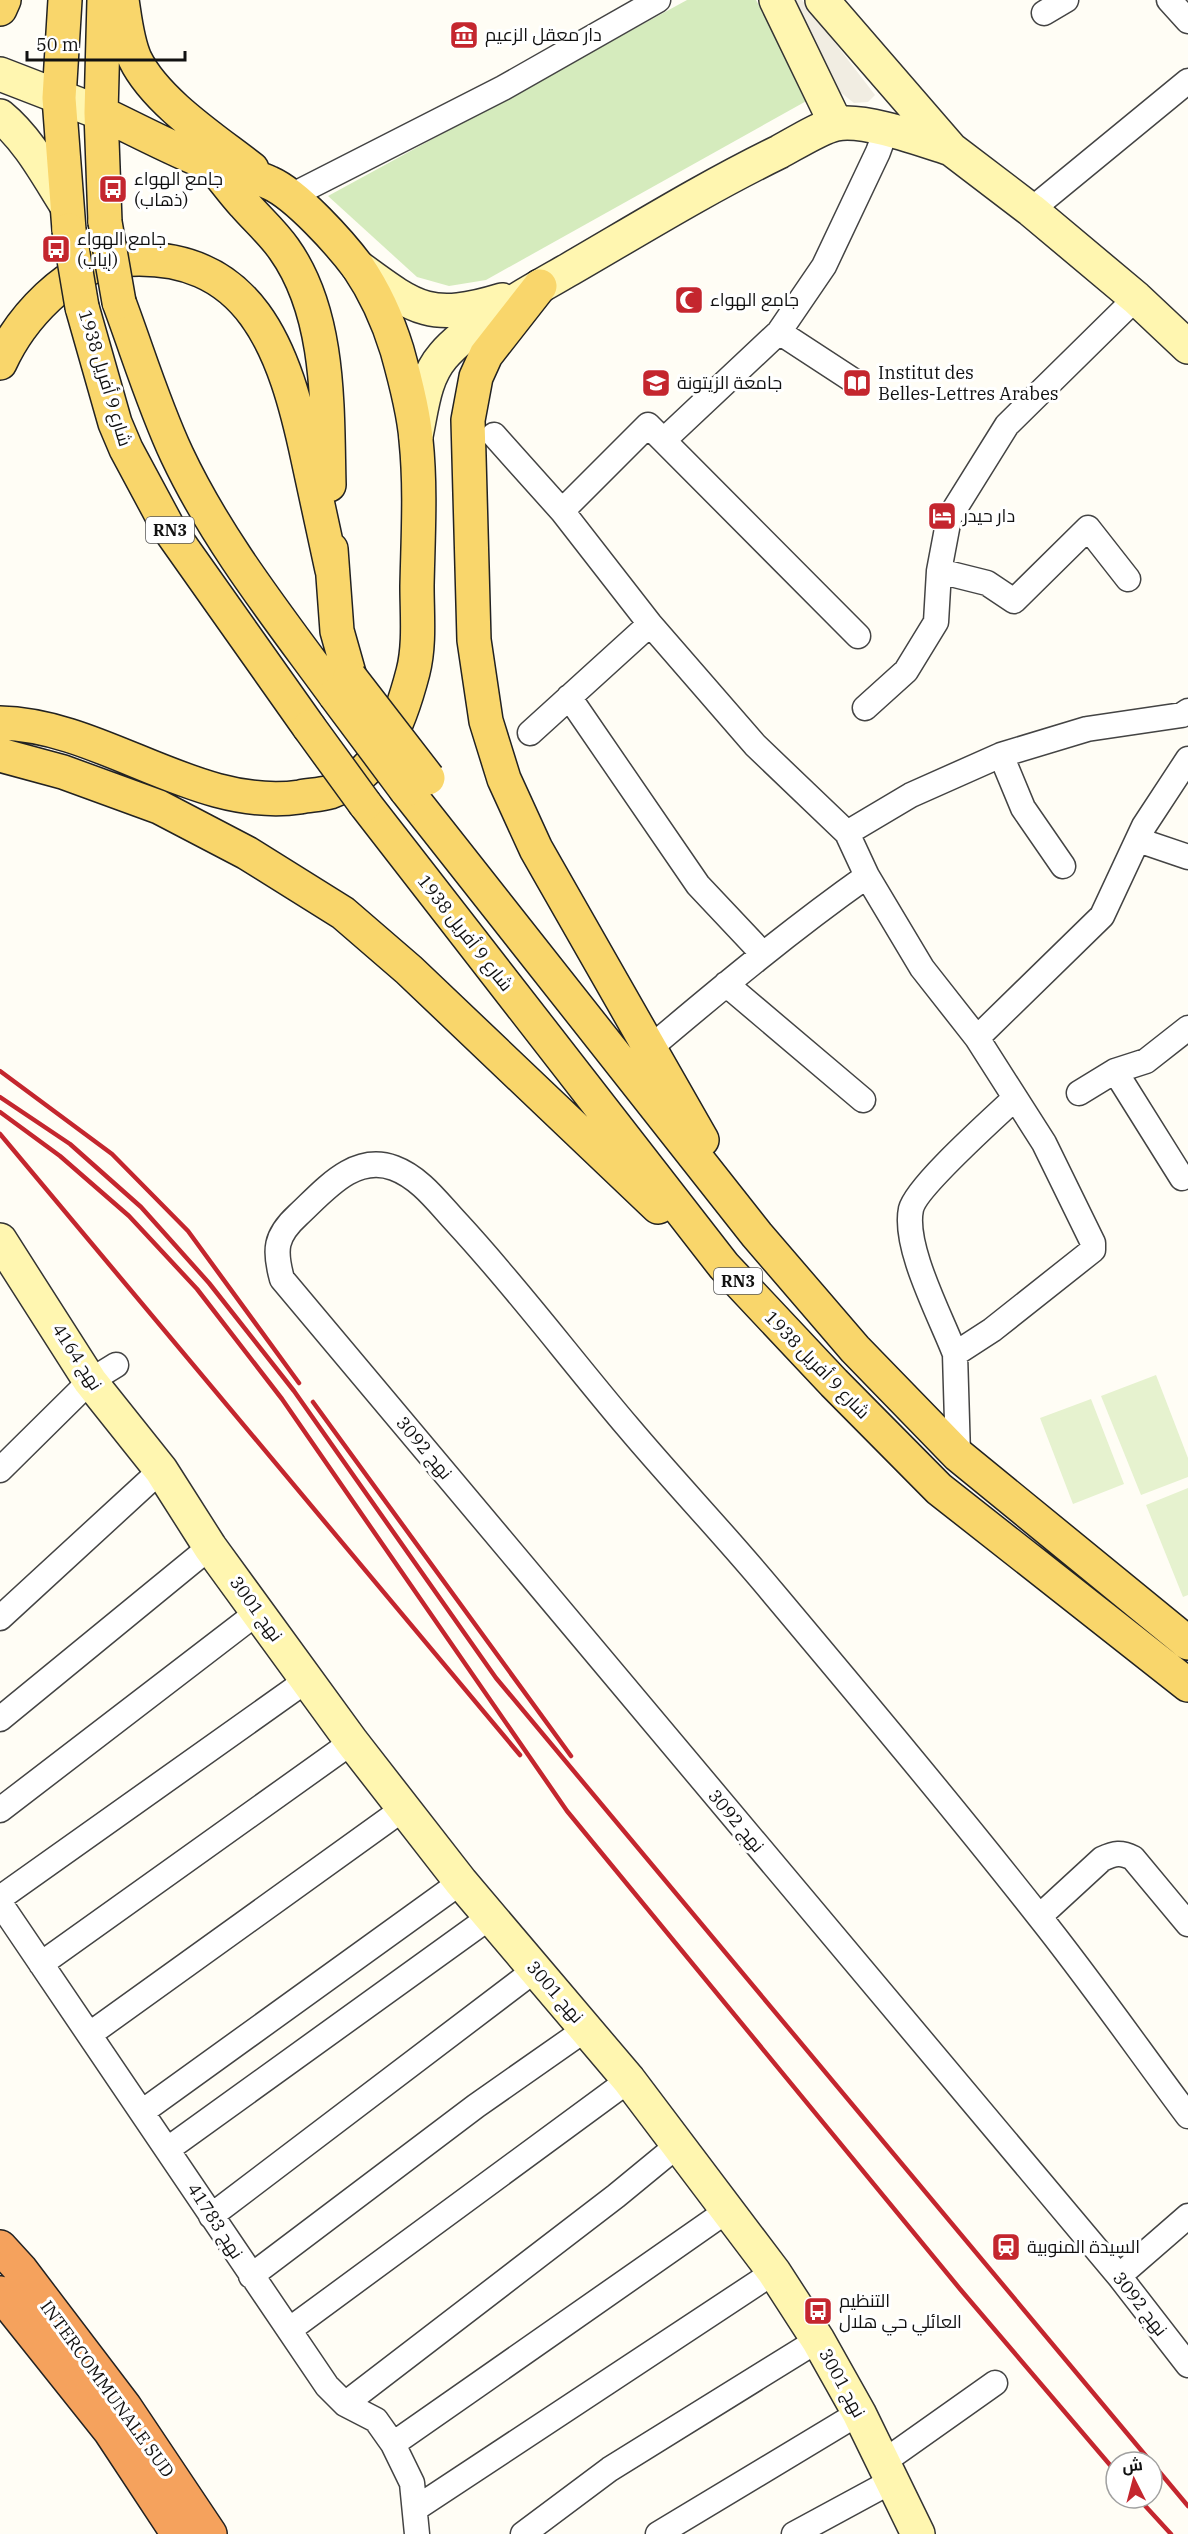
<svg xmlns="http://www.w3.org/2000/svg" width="1188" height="2534" font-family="'IBM Plex Serif',Cairo,serif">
<rect width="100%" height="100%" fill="#fffdf5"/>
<!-- green -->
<path fill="#d5ebbd" d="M687,0H756L810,99L486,280L449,286L417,277L328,196Z"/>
<!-- pitch -->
<path fill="#e6f2cf" d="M1156,1375L1188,1458V1477L1141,1495L1101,1396Z
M1091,1399L1124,1484L1073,1504L1040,1418Z
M1188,1488V1595L1183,1597L1146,1505Z"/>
<!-- plaza -->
<path fill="#f1ede2" d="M790,0H802L875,95L868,102L854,103L839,91Z"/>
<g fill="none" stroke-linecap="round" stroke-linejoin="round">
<!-- street casing -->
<g stroke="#444" stroke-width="27">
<path id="street" d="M1169,0L1188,21
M1044,13L1066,0
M291,196L503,88L658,0
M1031,210L1188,81
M779,332L854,381
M494,435L562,511L650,624L755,745L847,833L867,876C792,929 721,988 650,1048
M664,440L779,332L824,266L878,152L886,130
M562,511L648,425L858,636
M939,571L987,583L1014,601L1088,528L1128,579
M569,697L698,885L763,954
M865,708L906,671L936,622L939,571L949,518L1007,425L1136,298
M530,733L650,624
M1001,755L1023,808L1063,866
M847,833L911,795L1001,755L1087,729L1182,715L1188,711
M1138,840L1188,857
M867,876L922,968L977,1038L1044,1143L1093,1243V1250L992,1330L955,1354L958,1455
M726,984L863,1100
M977,1038L1102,916L1144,826L1188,759
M1115,1071L1182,1178
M1079,1093L1115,1071L1146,1061L1188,1028
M955,1354C941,1317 903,1247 911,1209C916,1187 994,1118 1015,1098
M0,1470L90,1381L116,1365
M0,1618L161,1470
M0,1719L210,1547
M0,1810L258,1612
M0,1898L307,1680
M0,1903L327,2386L345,2404L376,2420L393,2444L412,2483L417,2534
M1040,1916L1102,1859C1115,1853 1121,1852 1133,1858L1188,1924
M41,1964L352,1742
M90,2034L403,1809
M142,2112L461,1882
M1188,2116C1138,2049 1090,1980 1038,1915C952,1806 863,1700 774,1594C727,1537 676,1484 628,1427C571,1360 518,1289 458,1224C439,1204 421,1178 394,1168C354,1153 324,1191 298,1215C275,1236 274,1250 282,1279L1119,2276L1188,2365
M168,2149L490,1917
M211,2216L535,1970
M251,2276L476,2106L586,2029
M1119,2276L1188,2216
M289,2330L629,2080
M345,2404L616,2196L678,2145
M393,2444L728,2210
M882,2463L995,2383
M415,2509L774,2272
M523,2534L610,2469L818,2340
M658,2534L859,2413
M794,2534L892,2481"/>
</g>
<!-- secondary casing -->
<g stroke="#333" stroke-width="36">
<path id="secondary" d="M776,0L836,124
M822,0L951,149L1031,210L1136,298L1188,347
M0,74L101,113
M0,116C28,139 46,173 65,203
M358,267C415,309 430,322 502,300
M416,436C422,408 424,378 443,356C470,324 532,291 570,269C639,229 707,187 779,152C794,144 821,127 836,124C864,118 923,140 951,149
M0,1240L90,1381L161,1470L210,1547L352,1742L461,1882L629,2080L774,2272L818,2340L859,2413L918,2534"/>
</g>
<!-- primary casing -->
<g stroke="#222" stroke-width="36">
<path id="primary" d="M65,0L59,98L69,230
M104,0L101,113L105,222
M122,0C125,19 127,41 135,59C156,102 215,140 252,169
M0,9L4,0
M212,165C223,178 233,192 244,204C257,219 273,233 284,249C331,315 327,408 329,485
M540,286L486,355L476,377L468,420L474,640L486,721L504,779L536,849L702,1140
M119,302C138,353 154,406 177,455C218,542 279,618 335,695
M82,307L115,423L126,449L169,529L309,727
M0,363C20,319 68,265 119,260C252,248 285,351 308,459C316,496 324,533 332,570
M331,549L337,631L350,677
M0,723C103,725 196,812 300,797C309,795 320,795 330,792C382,773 400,722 413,672C420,645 417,614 417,586C418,538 421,488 416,440C414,413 404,375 397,350C388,321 375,292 358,267C340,243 297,195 270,183C252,174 230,172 212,165C174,150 137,130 101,113
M0,755L63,772L159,807L247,853L343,913L409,970L658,1207
M406,790L757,1235L855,1349L958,1455L1188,1643
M365,804L724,1266L834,1383L939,1489L1188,1685"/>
</g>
<!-- highway casing -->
<g stroke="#222" stroke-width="36">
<path id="highway" d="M0,2247L21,2270L125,2407L210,2534
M0,2293L110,2431L178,2534"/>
</g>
<!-- street -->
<use href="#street" stroke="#fff" stroke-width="24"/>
<!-- secondary -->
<use href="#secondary" stroke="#fff6b0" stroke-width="33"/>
<!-- primary -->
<use href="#primary" stroke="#f9d66b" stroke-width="33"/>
<!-- highway -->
<use href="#highway" stroke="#f5a25d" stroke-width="33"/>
<!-- rail -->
<path stroke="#c4262e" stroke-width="4.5" d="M0,1071L112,1154L188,1231L299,1383
M0,1097L70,1144L141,1207L209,1283L294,1391L496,1678L1151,2462
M0,1112L60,1156L129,1216L197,1289L282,1399L567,1811L960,2289L1116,2472
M0,1134L520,1755
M313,1402L571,1756
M1152,2463L1188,2506
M1138,2498L1171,2534"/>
<!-- primary-bridge casing -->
<g stroke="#222" stroke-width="36" stroke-linecap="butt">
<path id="primary-bridge" d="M105,222L119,302
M69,230L82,307
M350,677L428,778
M335,695L406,790
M309,727L365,804"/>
</g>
<!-- primary-bridge -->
<use href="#primary-bridge" stroke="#f9d66b" stroke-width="33"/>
</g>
<!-- icons -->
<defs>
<g id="museum-square" transform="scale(1.5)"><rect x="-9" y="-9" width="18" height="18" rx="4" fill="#c4262e" stroke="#fff"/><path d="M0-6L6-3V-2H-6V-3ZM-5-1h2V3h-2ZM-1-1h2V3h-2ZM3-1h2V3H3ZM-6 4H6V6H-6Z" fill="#fff"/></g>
<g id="bus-square" transform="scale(1.5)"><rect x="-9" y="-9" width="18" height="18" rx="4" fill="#c4262e" stroke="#fff"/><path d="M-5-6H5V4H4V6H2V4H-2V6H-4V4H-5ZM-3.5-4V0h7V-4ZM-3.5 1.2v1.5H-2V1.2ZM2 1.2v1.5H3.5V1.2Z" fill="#fff"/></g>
<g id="mosque-square" transform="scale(1.5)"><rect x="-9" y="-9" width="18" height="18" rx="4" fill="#c4262e" stroke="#fff"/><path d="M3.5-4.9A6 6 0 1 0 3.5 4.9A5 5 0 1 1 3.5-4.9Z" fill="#fff"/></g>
<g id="university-square" transform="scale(1.5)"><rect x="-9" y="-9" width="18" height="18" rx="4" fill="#c4262e" stroke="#fff"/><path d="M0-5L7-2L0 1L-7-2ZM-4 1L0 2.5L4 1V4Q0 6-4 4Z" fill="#fff"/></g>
<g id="library-square" transform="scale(1.5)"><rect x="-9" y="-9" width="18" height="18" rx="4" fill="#c4262e" stroke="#fff"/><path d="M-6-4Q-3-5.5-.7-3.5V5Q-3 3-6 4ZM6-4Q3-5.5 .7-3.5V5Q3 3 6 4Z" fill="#fff"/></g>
<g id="hotel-square" transform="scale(1.5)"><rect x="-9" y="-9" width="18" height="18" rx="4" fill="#c4262e" stroke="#fff"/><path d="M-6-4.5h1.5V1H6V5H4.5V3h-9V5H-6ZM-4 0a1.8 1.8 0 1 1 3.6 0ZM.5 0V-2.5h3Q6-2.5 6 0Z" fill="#fff"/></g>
<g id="station-square" transform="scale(1.5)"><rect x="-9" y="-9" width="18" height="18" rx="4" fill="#c4262e" stroke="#fff"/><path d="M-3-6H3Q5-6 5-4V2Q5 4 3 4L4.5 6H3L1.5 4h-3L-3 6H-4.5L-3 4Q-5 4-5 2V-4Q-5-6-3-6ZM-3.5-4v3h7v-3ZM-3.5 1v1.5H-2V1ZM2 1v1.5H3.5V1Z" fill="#fff"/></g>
</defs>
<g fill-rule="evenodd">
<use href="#museum-square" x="464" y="35"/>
<use href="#bus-square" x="113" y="189"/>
<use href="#bus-square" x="56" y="249"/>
<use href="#mosque-square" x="689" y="300"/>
<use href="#university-square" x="656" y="383"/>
<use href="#library-square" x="857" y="383"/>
<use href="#hotel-square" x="942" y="516"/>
<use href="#station-square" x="1006" y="2247"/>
<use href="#bus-square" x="818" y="2311"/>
</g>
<g text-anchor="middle" stroke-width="6" stroke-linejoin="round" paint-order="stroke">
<!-- shield labels -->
<g fill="#fff" stroke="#585858" stroke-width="1.5">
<rect x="146" y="517" width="48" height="26" rx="4.5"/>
<rect x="714" y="1268" width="48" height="26" rx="4.5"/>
</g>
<g font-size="16" font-weight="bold" fill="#111">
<text x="170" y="536">RN3</text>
<text x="738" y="1287">RN3</text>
</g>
<!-- poi labels -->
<g font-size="18" fill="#111" stroke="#fff" text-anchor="start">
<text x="485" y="41">دار معقل الزعيم</text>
<text x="134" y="185">جامع الهواء<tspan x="134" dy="21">(ذهاب)</tspan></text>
<text x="77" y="245">جامع الهواء<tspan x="77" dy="21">(إياب)</tspan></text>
<text x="710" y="306">جامع الهواء</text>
<text x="878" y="379">Institut des<tspan x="878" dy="21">Belles-Lettres Arabes</tspan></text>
<text x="677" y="389">جامعة الزيتونة</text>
<text x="963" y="522">دار حيدر</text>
<text x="1027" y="2253">السيدة المنوبية</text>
<text x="839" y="2307">التنظيم<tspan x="839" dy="21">العائلي حي هلال</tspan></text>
</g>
<!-- street labels -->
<g font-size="18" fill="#111" stroke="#fff">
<text transform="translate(105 378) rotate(73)" y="6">شارع 9 أفريل 1938</text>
<text transform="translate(465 933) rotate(52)" y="6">شارع 9 أفريل 1938</text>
<text transform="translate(77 1357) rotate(57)" y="6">نهج 4164</text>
<text transform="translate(817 1365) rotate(46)" y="6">شارع 9 أفريل 1938</text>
<text transform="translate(424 1448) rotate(50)" y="6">نهج 3092</text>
<text transform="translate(256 1609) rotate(54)" y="6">نهج 3001</text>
<text transform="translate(736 1821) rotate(50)" y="6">نهج 3092</text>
<text transform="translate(555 1992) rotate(49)" y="6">نهج 3001</text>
<text transform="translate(215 2221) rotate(57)" y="6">نهج 41783</text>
<text transform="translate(1140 2304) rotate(52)" y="6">نهج 3092</text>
<text transform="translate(842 2383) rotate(61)" y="6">نهج 3001</text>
<text transform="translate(107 2389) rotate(54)" y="6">INTERCOMMUNALE SUD</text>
</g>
</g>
<!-- north arrow -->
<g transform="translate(1134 2480) rotate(354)"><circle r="28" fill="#ffffff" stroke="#a0a0a0" stroke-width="1.5"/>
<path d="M0-4.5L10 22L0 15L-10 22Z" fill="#c4262e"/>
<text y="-9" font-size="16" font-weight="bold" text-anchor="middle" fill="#111111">ش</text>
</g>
<!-- scale -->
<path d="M27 51v9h158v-9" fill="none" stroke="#111111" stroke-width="3"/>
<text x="36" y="51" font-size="18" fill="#111111" stroke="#ffffff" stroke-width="4.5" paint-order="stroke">50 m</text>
</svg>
